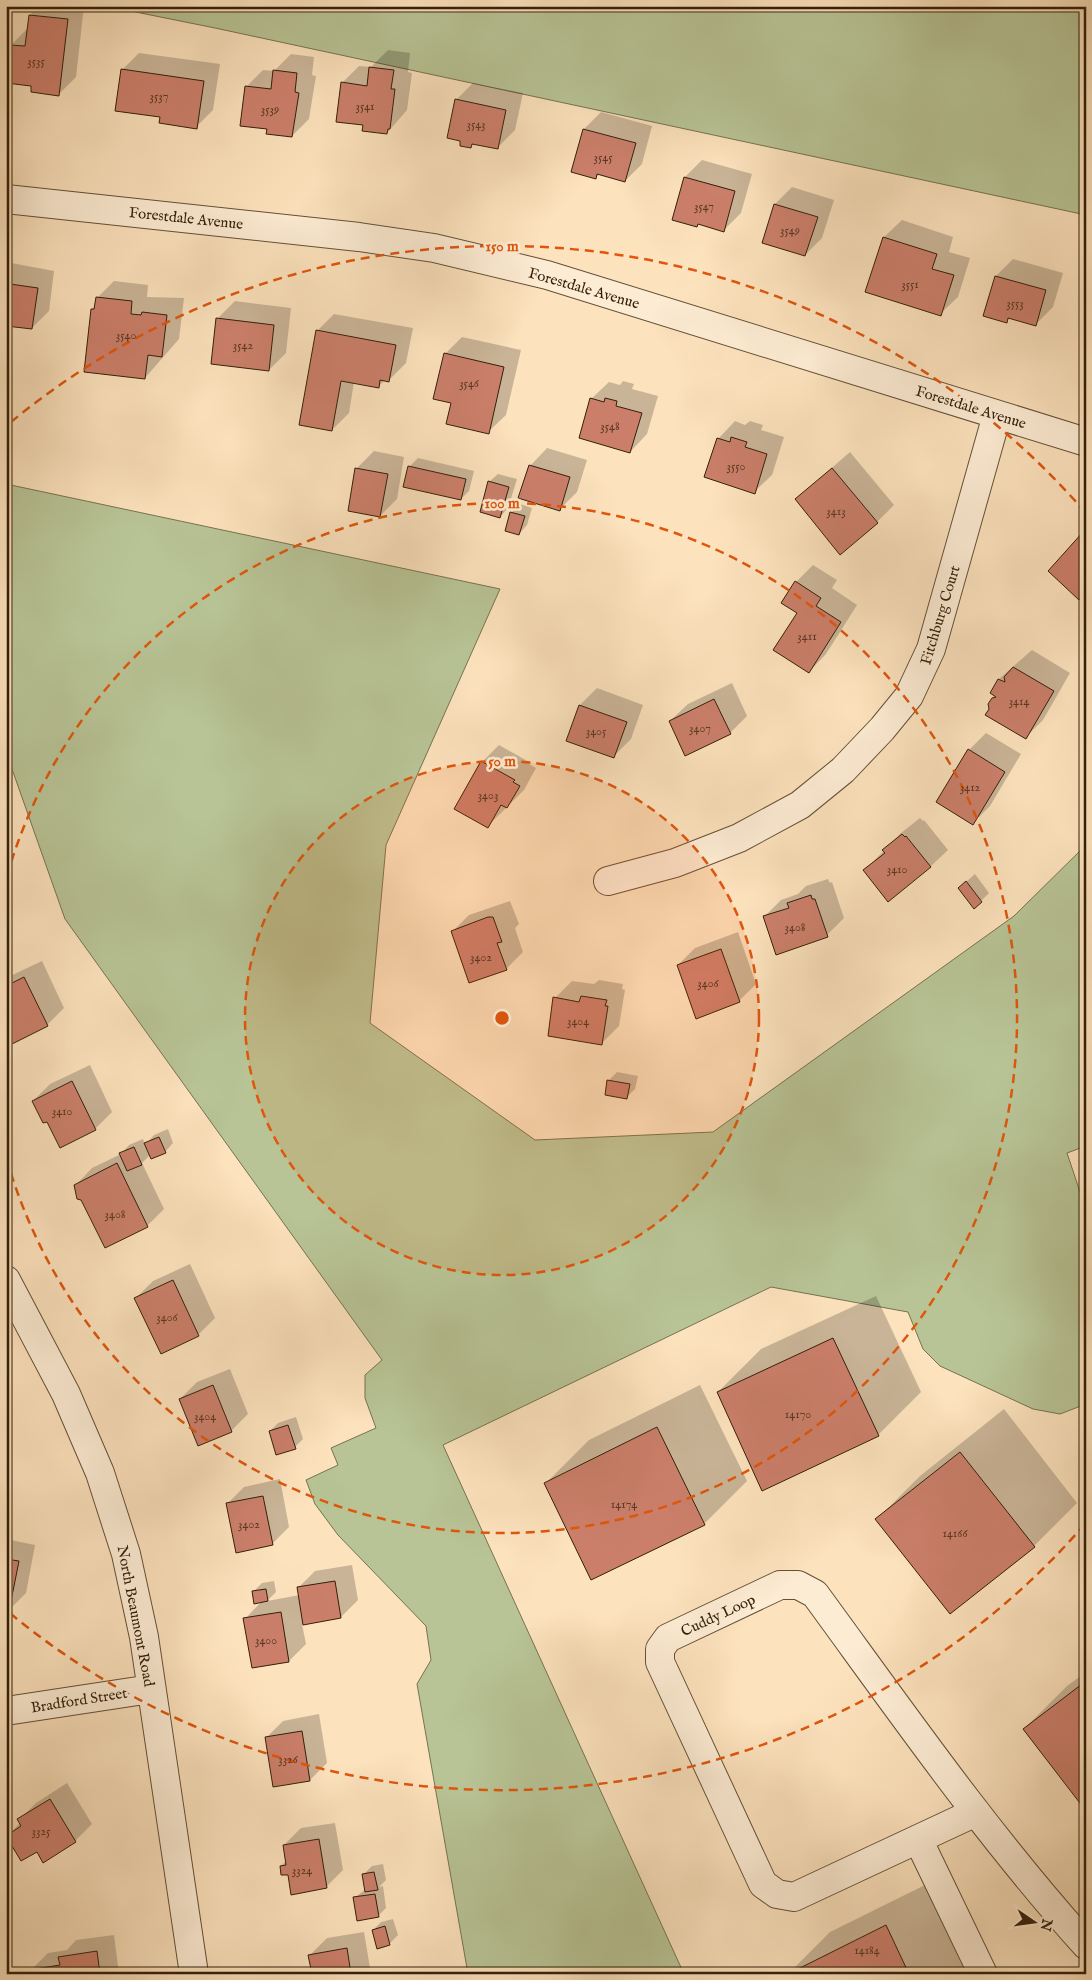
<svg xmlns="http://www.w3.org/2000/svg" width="1092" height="1980" font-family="'IM FELL English',serif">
<rect width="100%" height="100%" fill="#fce2bd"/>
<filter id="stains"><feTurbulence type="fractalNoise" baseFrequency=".004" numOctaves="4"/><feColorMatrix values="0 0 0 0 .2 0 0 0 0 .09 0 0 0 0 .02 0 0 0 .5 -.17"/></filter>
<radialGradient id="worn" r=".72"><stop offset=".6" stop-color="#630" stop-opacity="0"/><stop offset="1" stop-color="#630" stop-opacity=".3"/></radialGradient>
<!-- green -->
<path fill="#b8c496" stroke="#767250" d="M106,6H1086V215L215,28Z
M6,484L500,589L386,845L370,1023L535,1140L713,1132L1014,916L1086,845V1146L1067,1153L1086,1210V1404L1060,1414L1033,1409L940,1366L923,1349L908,1312L771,1287L443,1445L684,1974H468L417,1684L431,1660L426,1626L338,1535L315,1504L306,1480L338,1465L331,1448L376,1428L365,1398V1375L382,1360L65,919L6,752Z"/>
<!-- shadow -->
<path fill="#0003" d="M39,6H84L76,77L59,94L32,85L11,45L29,27L30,15Z
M388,50L410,53L408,72L412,73L407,110L387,133L364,124L342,83L359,66L371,67Z
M139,53L220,64L213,110L196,127L161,116L122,70Z
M291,54L314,57L312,75L316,76L309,119L292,136L268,128L246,87L263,70L274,71Z
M473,83L523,93L515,130L498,147L475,143L470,147L456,100Z
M601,112L652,126L642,164L625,181L600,174L596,177L584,129Z
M702,160L752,174L741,213L724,230L699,223L696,226L685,177Z
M792,187L834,200L822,238L805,255L764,242L775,204Z
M902,220L953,237L949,252L970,258L958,297L940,314L867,291L884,237Z
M1013,259L1063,273L1053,307L1036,324L1011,317L1007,321L996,276Z
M6,262L54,271L49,311L32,328L6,324Z
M114,281L148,285L147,297L184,298L179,339L145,378L92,310L96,306L97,298Z
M235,301L291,308L286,353L269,370L218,318Z
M334,314L413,328L406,363L389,380H385L378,387L354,382L349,413L332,430L317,331Z
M462,337L521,350L506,415L488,432L452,402L445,354Z
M623,381L634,384L632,389L658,396L647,434L630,452L591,399L609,382L620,385Z
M735,421L745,425L750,421L763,425L761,430L784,437L772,475L754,492L718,439Z
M547,448L587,460L577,492L560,509L530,466Z
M374,451L404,457L397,499L380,516L349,510L357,468Z
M850,452L894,505L877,522L796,499Z
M418,458L474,471L469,491L461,499L409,467Z
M498,474L517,479L508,508L500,517L489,482Z
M520,504L532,508L527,525L519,534L511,513Z
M813,565L837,580L832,588L857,605L826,654L809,672L798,612L796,582Z
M1032,650L1070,673L1043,720L1026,737L990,709L992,699L996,695L992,692L999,679Z
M732,683L747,716L730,733L670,721L688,704Z
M597,688L643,705L631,739L614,756L580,705Z
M986,733L1021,754L990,806L973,823L969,750Z
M499,745L531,763L529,764L536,768L524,790L488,826L482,762Z
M920,818L923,821L924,820L948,850L930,867L865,870L901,833Z
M975,874L989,893L981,901L959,888Z
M828,879L830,883L832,882L844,918L827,935L764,917L781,900L798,894L806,886Z
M510,901L519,924L515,928L523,952L506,969L452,932L469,915Z
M738,932L756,984L739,1001L678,965L695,948Z
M42,961L64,1008L47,1025L6,1029V978Z
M599,980L623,984L622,989L625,990L619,1026L602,1043L555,998L572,981L594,984Z
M90,1065L112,1112L95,1129L48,1120L33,1101L50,1084Z
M617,1072L638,1076L635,1089L627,1097L608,1081Z
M168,1129L173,1143L165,1152L150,1155L142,1163L164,1209L147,1226L75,1186L92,1168L121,1154L129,1145L143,1139L145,1145L154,1135Z
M190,1264L215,1318L198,1335L136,1298L153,1281Z
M876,1296L921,1392L878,1435L718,1392L761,1349Z
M230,1369L248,1414L231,1431L180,1399L197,1382Z
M700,1385L747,1481L704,1524L546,1483L589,1440Z
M1004,1409L1077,1503L1034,1546L950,1612L877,1519L920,1476Z
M296,1417L303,1439L295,1447L270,1431L278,1423Z
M280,1479L289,1527L272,1544L227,1504L244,1487Z
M6,1539L35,1545L26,1593L9,1610L6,1609Z
M352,1565L358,1600L341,1617L302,1624L306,1644L289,1661L245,1619L262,1601L253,1592L262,1583L274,1581L276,1592L267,1601L300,1595L298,1588L315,1571Z
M1086,1672V1809L1024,1729L1067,1686Z
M319,1714L327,1763L310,1780L266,1738L283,1721Z
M67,1783L92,1824L75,1841L37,1850L7,1836L20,1823L19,1820L36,1803Z
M335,1823L343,1870L326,1887L289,1873L281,1866L286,1861L284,1845L301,1828Z
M383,1864L386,1880L379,1887L383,1886L386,1908L378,1916L354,1898L366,1889L364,1874L372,1866Z
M929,1883L973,1974H788L830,1932Z
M393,1919L398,1935L389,1944L373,1930L381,1922Z
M364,1932L371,1974H313L310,1955L327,1938Z
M114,1935L119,1974H31V1970L48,1953L67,1950L76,1940Z"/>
<!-- building -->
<path fill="#cb7f6b" stroke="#331f09" d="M29,15L68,19L59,96L31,92V86L6,83L10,45L25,46Z
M369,67L394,70L391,89H395L390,129H388L387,134L362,131L363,125L336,122L341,82L367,86Z
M121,69L204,81L197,129L159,123L160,117L115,111Z
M273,70L297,73L295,92L299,93L292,137L266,134L267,129L240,126L245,86L271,89Z
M455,99L506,110L498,149L472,144L471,148L460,146V141L447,138Z
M583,129L636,143L625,182L597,174L596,179L571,172Z
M684,177L735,191L724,232L698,224L697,227L672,220Z
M774,204L818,217L805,256L762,243Z
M883,237L937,254L932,269L954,275L941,316L865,292Z
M995,276L1046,290L1036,326L1008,318L1007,323L983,316Z
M6,280L11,281L10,284L38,288L32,329L6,326Z
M96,297L132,301L131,314L141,315L142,312L167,315L162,357L148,355L145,379L84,372L91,309H94Z
M216,318L274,325L269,371L211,364Z
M316,330L396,345L389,382L380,380L379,388L341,381L332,431L299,425Z
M1086,339V354L1081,353Z
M444,353L504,367L489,434L446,424L451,403L433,399Z
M590,398L604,402L605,398L617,401L616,406L642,413L630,453L579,438Z
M731,437L747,442L745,447L767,454L755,494L704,477L717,438L730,442Z
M529,465L570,477L560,511L518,498Z
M408,466L466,479L461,500L403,487Z
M355,468L388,474L380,517L348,511Z
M832,468L878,523L840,555L795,499Z
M488,481L509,487L500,518L480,512Z
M510,512L525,516L519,535L505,531Z
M1083,532L1086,535V592L1079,600L1048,571Z
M795,581L821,598L816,606L841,622L809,673L773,650L797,613L781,603Z
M1013,667L1054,691L1026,739L985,715L989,709L988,704L992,698L996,697L990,693L998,679L1005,682L1004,677Z
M714,699L731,734L685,756L669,721Z
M579,705L627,722L614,758L566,741Z
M968,749L1005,772L973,825L936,802Z
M481,761L515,780L513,782L520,786L507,808L501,805L488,828L454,809Z
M902,834L905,837L906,836L931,867L888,902L863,870L885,853L882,850Z
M966,881L982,902L974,909L958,888Z
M811,895L812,899H815L828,937L776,955L763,916L789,908L787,903Z
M488,917H493L502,942L497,943L507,970L469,983L451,931Z
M721,949L740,1002L696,1019L677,965Z
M24,977L48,1026L12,1044L6,1032V986Z
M581,996L607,1000L605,1006H608L602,1045L548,1036L553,997L579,1002Z
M607,1080L630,1084L627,1099L605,1095Z
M72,1081L96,1130L60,1148L47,1122L43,1123L32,1101Z
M159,1137L166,1153L151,1159L144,1143Z
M134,1147L142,1165L127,1171L119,1153Z
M117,1163L148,1227L105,1248L81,1200L77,1199L74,1185Z
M173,1280L199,1336L161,1354L134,1298Z
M833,1338L879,1436L762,1491L717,1392Z
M213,1385L232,1432L198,1446L179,1399Z
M288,1425L296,1449L276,1455L269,1431Z
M657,1427L705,1525L591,1580L544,1483Z
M960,1452L1035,1547L950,1614L875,1519Z
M263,1496L273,1545L236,1553L226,1503Z
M6,1559L19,1561L9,1611H6Z
M335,1581L341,1618L303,1625L297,1587Z
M266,1589L268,1601L254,1604L252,1591Z
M281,1612L289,1662L252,1668L243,1618Z
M1086,1681V1811L1023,1729Z
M302,1731L310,1781L273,1787L265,1737Z
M50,1799L76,1842L43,1863L37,1852L21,1861L6,1836L21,1826L17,1819Z
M319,1839L327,1888L291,1895L288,1875H281L280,1866L286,1865L283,1845Z
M374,1872L378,1890L365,1892L362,1874Z
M375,1894L379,1917L357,1921L353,1897Z
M886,1925L909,1974H788Z
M385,1926L390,1945L377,1949L372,1930Z
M347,1948L351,1974H312L308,1955Z
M97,1951L100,1974H30L29,1970L60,1965L58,1957Z"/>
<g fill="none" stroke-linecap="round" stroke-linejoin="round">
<!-- minor casing -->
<g stroke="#655036" stroke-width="30">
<path id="minor" d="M6,199L359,237L434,248L547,275L1086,442
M608,881L675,863L739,838L800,805L843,770L882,729L909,696L931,649L997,415
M6,1280L66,1394L100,1473L126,1554L144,1637L194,1974
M6,1711L151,1689
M976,1812L794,1897L777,1894L763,1884L660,1662V1649L668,1638L780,1585H798L815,1594C902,1713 987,1835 1086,1945
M918,1839L983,1974"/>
</g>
<!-- minor -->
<use href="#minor" stroke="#fdecd4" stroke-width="28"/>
</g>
<!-- distance rings -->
<circle cx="502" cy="1018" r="257" fill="#df560c" fill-opacity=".12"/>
<g fill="none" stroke="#df560c" stroke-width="2.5" stroke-dasharray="9 6">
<circle cx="502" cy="1018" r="257"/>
<path d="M7 876A515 515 0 1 1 7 1160"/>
<path d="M1085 1524A772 772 0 0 1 11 1614M11 422A772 772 0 0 1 1085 512"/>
</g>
<g text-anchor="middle" stroke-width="5" stroke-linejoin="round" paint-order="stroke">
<!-- number labels -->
<g font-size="12" fill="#593722">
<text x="36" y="65">3535</text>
<text x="159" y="100">3537</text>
<text x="365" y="110">3541</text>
<text x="270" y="113">3539</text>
<text x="476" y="128">3543</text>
<text x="603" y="161">3545</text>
<text x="704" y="210">3547</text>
<text x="790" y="234">3549</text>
<text x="910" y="288">3551</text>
<text x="1015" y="307">3553</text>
<text x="126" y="339">3540</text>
<text x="243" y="349">3542</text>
<text x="469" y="387">3546</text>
<text x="610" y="430">3548</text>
<text x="736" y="470">3550</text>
<text x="836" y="515">3413</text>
<text x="807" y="640">3411</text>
<text x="1019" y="705">3414</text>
<text x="700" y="732">3407</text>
<text x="596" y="735">3405</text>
<text x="970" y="791">3412</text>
<text x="488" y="799">3403</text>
<text x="897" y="873">3410</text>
<text x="795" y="931">3408</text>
<text x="481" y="961">3402</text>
<text x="708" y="987">3406</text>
<text x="578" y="1025">3404</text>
<text x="62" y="1115">3410</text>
<text x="115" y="1218">3408</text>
<text x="167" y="1321">3406</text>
<text x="798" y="1418">14170</text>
<text x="205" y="1420">3404</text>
<text x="624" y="1508">14174</text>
<text x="249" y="1528">3402</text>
<text x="955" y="1537">14166</text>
<text x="266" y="1644">3400</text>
<text x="288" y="1763">3326</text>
<text x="41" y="1835">3325</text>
<text x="302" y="1874">3324</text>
<text x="867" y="1954">14184</text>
</g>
<!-- street labels -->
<g font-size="15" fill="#331f09" stroke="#fdecd4">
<text transform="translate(186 218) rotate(6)" y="5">Forestdale Avenue</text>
<text transform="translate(584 288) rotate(16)" y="5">Forestdale Avenue</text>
<text transform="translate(971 407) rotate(17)" y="5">Forestdale Avenue</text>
<text transform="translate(940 615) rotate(-73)" y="5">Fitchburg Court</text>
<text transform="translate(718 1615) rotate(-25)" y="5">Cuddy Loop</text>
<text transform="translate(136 1616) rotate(79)" y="5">North Beaumont Road</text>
<text transform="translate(79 1700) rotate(-9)" y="5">Bradford Street</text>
</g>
</g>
<circle cx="502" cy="1018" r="8" fill="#df560c" stroke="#fdecd4" stroke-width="2.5"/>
<g font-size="15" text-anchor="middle" font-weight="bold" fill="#df560c" stroke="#fdecd4" stroke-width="5" stroke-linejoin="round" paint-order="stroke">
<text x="502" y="251">150 m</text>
<text x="502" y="508">100 m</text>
<text x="502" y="766">50 m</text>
</g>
<!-- margin -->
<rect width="1092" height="1980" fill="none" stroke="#fce2bd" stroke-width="25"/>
<rect x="8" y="8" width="1077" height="1965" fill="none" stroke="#331f09" stroke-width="2.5"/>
<rect x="12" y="12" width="1067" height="1955" fill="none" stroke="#331f09"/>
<!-- north arrow -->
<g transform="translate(1034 1922) rotate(103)" stroke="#fdecd4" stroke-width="4" paint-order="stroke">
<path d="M0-4L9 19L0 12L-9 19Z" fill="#331f09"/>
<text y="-8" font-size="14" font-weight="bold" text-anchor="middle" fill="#331f09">N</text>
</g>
<rect width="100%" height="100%" filter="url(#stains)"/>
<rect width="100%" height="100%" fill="url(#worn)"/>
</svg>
